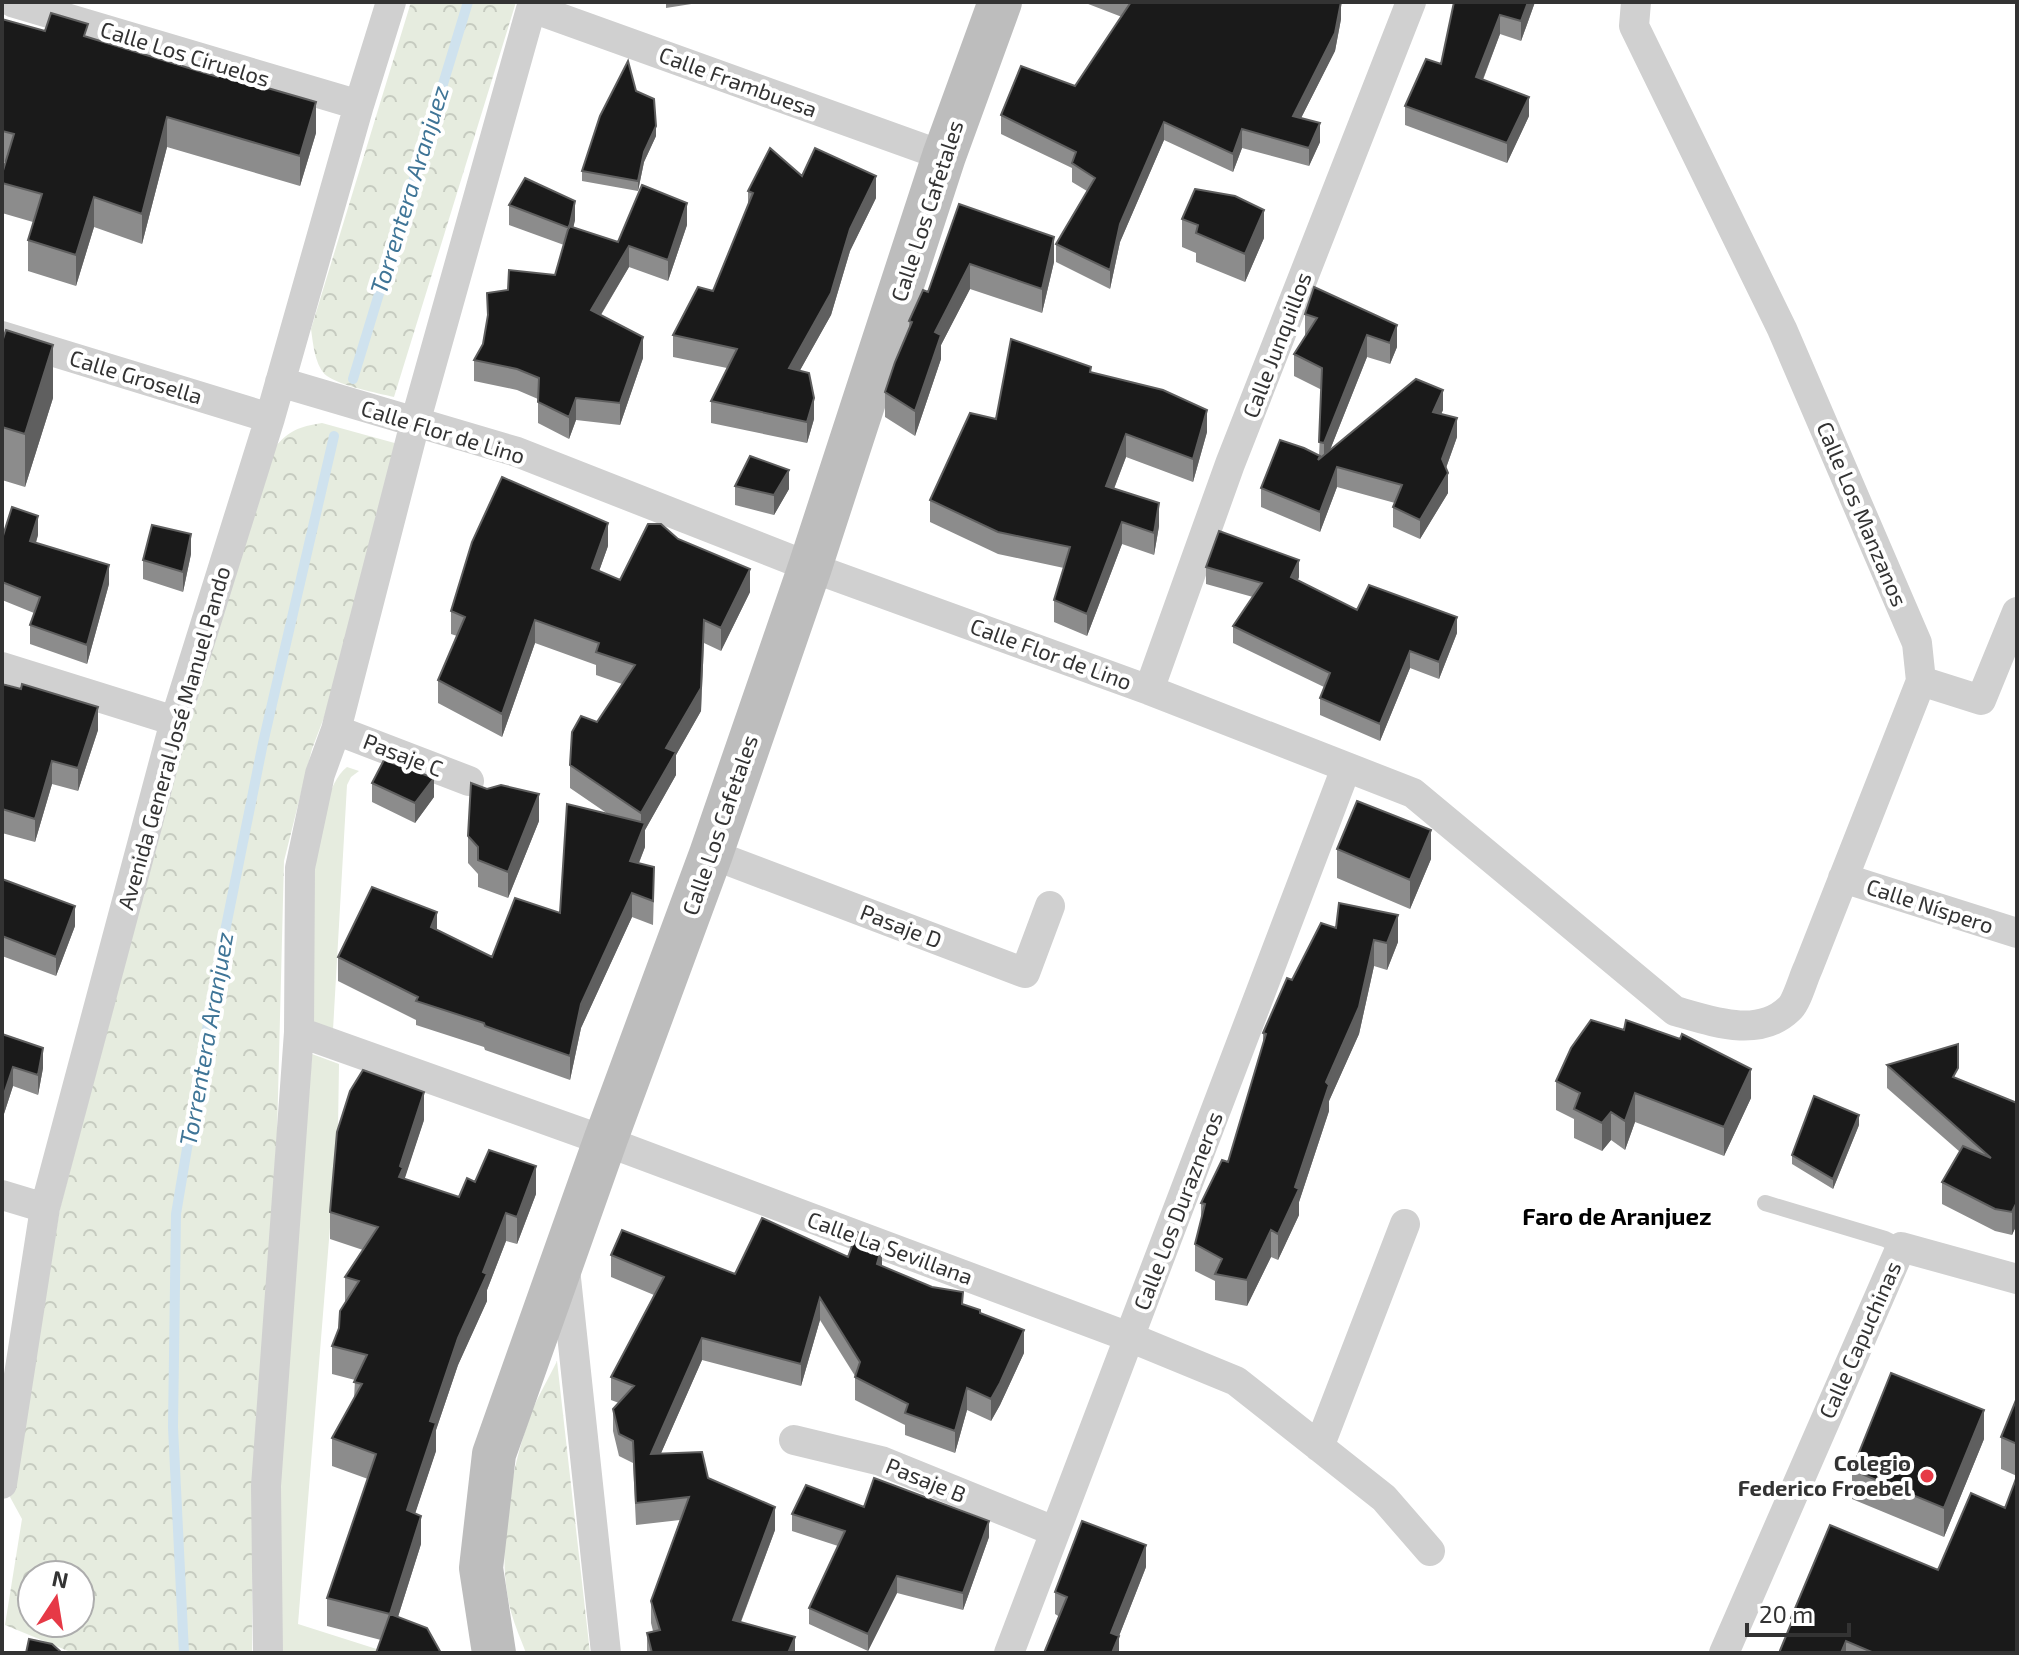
<svg xmlns="http://www.w3.org/2000/svg" width="2019" height="1655" font-family="'Exo 2',sans-serif">
<defs>
<pattern id="park-crowns" width="20" height="18" patternUnits="userSpaceOnUse" patternTransform="scale(2)"><rect width="20" height="18" fill="#e6ecdf"/><path d="M2 6a3 3 0 1 1 6 0M12 15a3 3 0 1 1 6 0" fill="none" stroke="#c6cbc0"/></pattern>
</defs>
<rect width="100%" height="100%" fill="#fff"/>
<!-- grass -->
<path fill="#e6ecdf" d="M347,767L359,771L351,777L347,785L333,1030L310,1021C311,969 306,798 347,767Z
M312,1054L339,1064L338,1128L298,1624L386,1652V1653H277L278,1494Z"/>
<!-- park -->
<path fill="url(#park-crowns)" fill-rule="evenodd" d="M411,2H516L394,397C377,393 341,386 327,376C315,367 313,343 311,329Z
M322,423L420,450L372,592L312,749L284,861L277,1135L253,1488L252,1653H73L5,1625L22,1519L10,1497L60,1208L192,710L274,448C290,430 298,427 322,423ZM32,1575H80V1623H32Z
M557,1361L590,1653H526C521,1640 515,1626 511,1612C495,1550 510,1470 532,1411C539,1394 549,1378 557,1361Z"/>
<g fill="none" stroke-linecap="round" stroke-linejoin="round">
<!-- stream -->
<path stroke="#cfe2ee" stroke-width="10" d="M353,379L468,2
M184,1653L173,1427L176,1214L216,976L263,743L334,436"/>
<!-- service -->
<path stroke="#d0d0d0" stroke-width="16" d="M1765,1203L1885,1239L1901,1247"/>
<!-- minor -->
<path stroke="#d0d0d0" stroke-width="30" d="M12,2L359,105
M532,8L944,156
M2,336L270,418
M280,382L517,452L810,567L1149,690L1413,793L1675,1011C1711,1021 1758,1039 1789,1009C1797,1002 1803,978 1808,968L1921,681L1917,643L1782,329L1634,26L1636,2
M2,667L175,721
M1921,681L1981,700L2017,612
M1149,690L1230,464L1411,2
M336,730L469,781
M711,854L1025,973L1050,906
M1843,878L2017,933
M299,1032L605,1141L1129,1337L1236,1381L1384,1498L1430,1551
M2,1195L45,1208
M565,1269L606,1653
M794,1440L881,1461L1054,1531
M1319,1447L1405,1224
M2,1484L45,1208L175,721L270,418L359,105L391,2
M268,1653L266,1486L299,1032L300,868L320,774L336,730L415,423L533,2
M1009,1653L1346,768
M1724,1653L1901,1247L2017,1279"/>
<!-- secondary -->
<path stroke="#bdbdbd" stroke-width="44" d="M494,1653L481,1568L494,1454L605,1141L711,854L810,567L944,156L1000,2"/>
</g>
<!-- wall -->
<path fill="#8c8c8c" d="M666,2H704L666,8Z
M1083,2H1341V19L1335,51L1301,118L1320,142L1309,166L1242,148L1233,172L1164,140L1120,242L1110,289L1056,262V244L1087,191L1072,182V168L1001,134V115L1075,86L1122,17Z
M1454,2H1535L1521,41L1500,34L1483,80L1529,116L1507,163L1405,125V106L1441,64Z
M2,19L45,31L88,37L316,133L300,186L167,147L142,244L94,227L76,286L28,271V240L33,222L2,213V174L5,162L2,161Z
M636,91L656,136L644,162L638,191L582,181V171Z
M802,176L876,198L850,251L831,315L800,370L814,419L807,443L711,423V401L727,368L673,357V335L713,291L748,206V191Z
M959,204L1054,262L1042,313L970,289L941,345V359L915,436L885,417V392L909,329V321L928,292Z
M509,205L575,220L573,227L618,242L687,225L668,281L629,267L601,315L643,358L620,425L576,420L569,439L538,423V399L517,390L474,381V360L483,344L487,321V293L508,290L555,275L564,245L509,225Z
M1182,219L1264,238L1245,282L1196,262V253L1182,247Z
M1314,287L1397,347L1390,364L1367,357L1330,450L1443,410L1441,414L1457,437L1446,468L1448,493L1420,539L1393,527V507L1395,503L1337,487L1320,532L1261,507V488L1319,456L1322,390L1294,376V354L1305,336V314Z
M2,342L53,398L25,487L2,480Z
M1091,373L1207,432L1193,482L1126,457L1114,489L1159,526L1154,555L1122,544L1087,636L1054,622V600L1064,568L998,554L930,522V500L996,419Z
M735,486L789,489L774,515L735,505Z
M38,535L36,543L109,584L87,664L30,644V625L34,613L2,600V539Z
M678,539L750,592L721,651L704,643L701,711L676,755V775L645,830V847L639,863L654,891L653,925L632,917L581,1028L570,1080L485,1050L484,1047L416,1025V1020L338,981V957L437,930L492,957L560,913L608,814L570,788V765L597,722L622,684L596,675V665L535,643L502,737L438,703V680L457,636L451,634V611L608,546L599,571L620,580Z
M191,554L183,592L143,579V560Z
M1206,567L1299,577L1298,580L1357,610L1457,633L1439,679L1410,668L1380,741L1320,715V698L1324,687L1233,643V626L1253,597L1206,584Z
M2,684L98,730L78,791L52,784L35,842L2,833Z
M372,783L434,797L415,823L372,802Z
M539,821L508,898L478,887V874L468,863V836Z
M1337,849L1431,859L1410,909L1337,878Z
M2,879L75,926L56,976L2,956Z
M1336,928L1398,942L1387,970L1374,966L1359,1034L1329,1101V1111L1299,1202V1215L1278,1260L1271,1257L1247,1306L1215,1300V1281L1195,1271V1244L1201,1220V1203L1228,1162L1263,1044V1033L1292,980Z
M2,1034L43,1068L38,1095L13,1086L2,1120Z
M1887,1065L1958,1079L2017,1103V1224L2012,1235L1995,1231L1942,1204V1182L1960,1152L1887,1088Z
M1556,1081L1751,1098L1724,1156L1635,1122L1625,1150L1611,1140L1602,1151L1574,1138V1119L1556,1110Z
M424,1120L404,1179L459,1197L475,1182L536,1194L517,1244L506,1241L487,1290V1301L458,1365L436,1430V1451L415,1513L421,1544L398,1617L381,1640L327,1626V1598L368,1479L332,1466V1438L354,1399L355,1380L332,1374V1346L339,1328L345,1302V1277L363,1250L330,1239V1212Z
M1859,1125L1833,1189L1792,1164V1155Z
M611,1255L735,1274L848,1257L882,1266L980,1313L1024,1353L1000,1405L991,1421L967,1410L955,1453L905,1435V1425L855,1400V1376L820,1320L801,1386L702,1360L661,1453L708,1478L775,1530L741,1622L795,1653H647V1633L653,1631L651,1623V1601L680,1520L636,1525L633,1463L619,1456L613,1431V1409L619,1403L611,1400V1377L654,1295L611,1277Z
M2017,1400V1653H1779L1791,1624V1618L1938,1570L2005,1508L2017,1476L2001,1469V1437Z
M1984,1439L1944,1537L1852,1499V1470Z
M864,1507L989,1537L963,1610L897,1593L868,1651L809,1624V1608L838,1546L792,1531V1514Z
M1146,1567L1119,1636V1653L1055,1614V1592Z"/>
<!-- shaded-wall -->
<path fill="#5f5f5f" d="M1341,2V19L1335,51L1293,134V116Z
M1528,2H1535L1521,41V21Z
M1500,15V34L1476,97V77Z
M1529,97V116L1507,163V143Z
M316,102V133L300,186V156Z
M167,117V147L142,244V214Z
M1164,122V140L1120,242L1110,289V270L1120,224Z
M1320,123V142L1309,166V148Z
M656,126V136L644,162L638,191V181L644,152Z
M1242,129V148L1233,172V154Z
M876,176V198L850,251L831,315L789,390V368L850,229Z
M94,197V227L76,286V255Z
M575,201V220L569,247V228Z
M687,203V225L668,281V260Z
M1264,210V238L1245,282V254Z
M1054,237V262L1042,313V289Z
M629,246V267L591,331V310Z
M970,264V289L941,345V359L915,436V411L935,332Z
M1397,325V347L1390,364V343Z
M1367,335V357L1324,465V443Z
M643,337V358L620,425V403Z
M53,345V398L25,487V434Z
M1443,390V410L1433,431V412Z
M576,398V420L569,439V417Z
M814,398V419L807,443V422Z
M1207,410V432L1193,482V459Z
M1457,418V437L1442,479V459Z
M1126,434V457L1106,509V486Z
M1337,467V487L1320,532V512Z
M789,470V489L774,515V495Z
M1448,473V493L1420,539V520Z
M1159,503V526L1154,555V533Z
M38,516V535L30,560V541Z
M1122,522V544L1087,636V614Z
M608,523V546L592,591V568Z
M191,534V554L183,592V572Z
M1299,560V577L1291,594V577Z
M109,565V584L87,664V645Z
M750,569V592L721,651V628Z
M1457,617V633L1439,679V662Z
M535,620V643L502,737V714Z
M704,620L701,711L676,755V775L645,830V847L630,885V861L641,832V813L666,748Z
M1410,651V668L1380,741V724Z
M98,707V730L78,791V768Z
M52,761V784L35,842V819Z
M434,778V797L415,823V803Z
M539,794V821L508,898V872Z
M1431,830V859L1410,909V880Z
M632,893V917L581,1028L570,1080V1056L581,1004Z
M75,906V926L56,976V957Z
M437,912V936L431,927Z
M1398,915V942L1387,970V943Z
M1374,940V966L1359,1034L1329,1101V1111L1299,1202V1215L1278,1260V1234L1295,1187L1326,1082Z
M43,1048V1068L38,1095V1075Z
M13,1067V1086L2,1120V1100Z
M1751,1069V1098L1724,1156V1127Z
M424,1092V1120L403,1184L399,1205L400,1166Z
M1635,1093V1122L1625,1150V1121Z
M1611,1112V1140L1602,1151V1123Z
M1859,1115V1125L1833,1189V1179Z
M536,1166V1194L517,1244V1217Z
M2017,1202V1224L2012,1235V1212Z
M506,1213V1241L487,1290V1301L458,1365L436,1430V1451L407,1538V1510L430,1421L458,1338Z
M1271,1230V1257L1247,1306V1280Z
M882,1246V1268L877,1264Z
M820,1298V1320L801,1386V1364Z
M1024,1330V1353L1000,1405L991,1421V1399Z
M702,1338V1360L651,1476V1454Z
M967,1388V1410L955,1453V1431Z
M1984,1410V1439L1944,1537V1508Z
M775,1507V1530L733,1642V1620Z
M421,1516V1544L390,1642V1614Z
M989,1521V1537L963,1610V1593Z
M1146,1545V1567L1119,1636V1653H1111V1633Z
M897,1576V1593L868,1651V1634Z
M795,1637V1653H788Z
M1846,1641V1653H1841Z"/>
<!-- building -->
<path fill="#1a1a1a" stroke="#5f5f5f" stroke-width="2" d="M1131,2H1341L1335,33L1293,116L1320,123L1309,148L1242,129L1233,154L1164,122L1120,224L1110,270L1056,244L1095,178L1072,163L1076,152L1001,115L1021,66L1075,86Z
M1454,2H1528L1521,21L1500,15L1476,77L1529,97L1507,143L1405,106L1426,59L1441,64Z
M51,13L88,24L84,36L218,77L219,74L316,102L300,156L167,117L142,214L94,197L76,255L28,240L42,194L2,183V174L14,134L2,131V19L45,31Z
M628,61L636,91L654,99L656,126L644,152L638,181L582,171L600,116Z
M770,148L802,176L815,148L876,176L850,229L831,293L789,368L809,373L814,398L807,422L711,401L737,349L673,335L698,287L713,291L753,193L748,191Z
M525,178L575,201L569,228L509,205Z
M642,185L687,203L668,260L629,246L591,310L643,337L620,403L576,398L569,417L538,402L539,378L517,369L474,360L483,344L488,315L487,293L508,290L509,270L555,275L569,226L618,242Z
M1195,189L1235,196L1264,210L1245,254L1196,233L1198,225L1182,219Z
M959,204L1054,237L1042,289L970,264L935,332L941,335L915,411L885,392L895,362L912,322L909,321L923,290L928,292Z
M1314,287L1397,325L1390,343L1367,335L1324,443L1319,442L1322,368L1294,354L1317,318L1305,314Z
M6,330L53,345L25,434L2,427V342Z
M1011,339L1091,367L1090,372L1163,390L1207,410L1193,459L1126,434L1106,486L1159,503L1154,533L1122,522L1087,614L1054,600L1070,547L998,532L930,500L970,413L996,419Z
M1416,379L1443,390L1433,412L1457,418L1442,459L1448,473L1420,520L1393,507L1402,485L1337,467L1320,512L1261,488L1280,440L1304,448L1320,456L1318,460Z
M750,456L789,470L774,495L735,486Z
M502,477L608,523L592,568L620,580L648,524H661L678,539L750,569L721,628L704,620L701,688L666,748L676,752L641,813L570,765L572,732L581,716L597,722L635,665L596,652L599,643L535,620L502,714L438,680L465,617L451,611L472,542Z
M12,507L38,516L30,541L109,565L87,645L30,625L40,597L2,582V539Z
M152,525L191,534L183,572L143,560Z
M1219,531L1299,560L1291,577L1357,610L1369,585L1457,617L1439,662L1410,651L1380,724L1320,698L1330,673L1233,626L1262,583L1206,567Z
M2,684L21,689L22,684L98,707L78,768L52,761L35,819L2,809Z
M384,760L434,778L415,803L372,783Z
M471,783L487,789L501,785L539,794L508,872L478,860V847L468,836Z
M1357,801L1431,830L1410,880L1337,849Z
M567,804L645,823L630,861L654,867L653,901L632,893L581,1004L570,1056L485,1026L484,1023L416,1001L418,997L338,957L372,887L437,912L431,927L492,957L515,898L560,913Z
M2,879L75,906L56,957L2,936Z
M1339,903L1398,915L1387,943L1374,940L1359,1007L1326,1082L1329,1085L1295,1187L1299,1189L1278,1234L1271,1230L1247,1280L1215,1274L1222,1259L1195,1244L1205,1204L1201,1203L1222,1160L1228,1162L1266,1034L1263,1033L1287,978L1292,980L1321,923L1336,928Z
M1591,1020L1624,1030L1626,1020L1680,1039L1682,1034L1751,1069L1724,1127L1635,1093L1625,1121L1611,1112L1602,1123L1574,1109L1580,1093L1556,1081L1571,1048Z
M2,1034L43,1048L38,1075L13,1067L2,1100Z
M1958,1044V1068L1953,1077L2017,1103V1202L2012,1212L1995,1209L1942,1182L1963,1146L1991,1158L1887,1065Z
M363,1070L424,1092L400,1166L403,1168L399,1177L459,1197L467,1178L475,1182L489,1150L536,1166L517,1217L506,1213L483,1272L487,1274L458,1338L430,1421L436,1423L407,1510L421,1516L390,1614L427,1628L441,1653H376L390,1614L327,1598L376,1454L332,1438L362,1384L354,1382L367,1355L332,1346L339,1328L340,1311L359,1281L345,1277L378,1227L330,1212L337,1132L350,1091Z
M1814,1096L1859,1115L1833,1179L1792,1155Z
M762,1218L848,1257L857,1232L882,1246L877,1264L932,1287L963,1292L962,1304L980,1310V1313L1024,1330L1000,1383L991,1399L967,1388L955,1431L905,1413L908,1404L855,1377L860,1362L820,1298L801,1364L702,1338L651,1454L702,1452L708,1478L775,1507L733,1620L795,1637L788,1653H652L647,1633L660,1630L651,1601L689,1497L636,1503L633,1441L619,1434L613,1409L634,1386L611,1377L664,1277L611,1255L622,1230L735,1274Z
M1891,1373L1984,1410L1944,1508L1852,1470Z
M2016,1400H2017V1444L2001,1437Z
M2017,1476V1653H1874L1846,1641L1841,1653H1779L1793,1619L1791,1618L1830,1525L1938,1570L1971,1493L2005,1508Z
M874,1478L989,1521L963,1593L897,1576L868,1634L809,1608L845,1531L792,1514L806,1485L864,1507Z
M1082,1521L1146,1545L1111,1633L1119,1636L1112,1653H1044L1067,1597L1055,1592Z
M29,1639L52,1644L62,1653H26Z"/>
<!-- markers -->
<circle fill="#e63946" stroke="#fff" stroke-width="3" cx="1927" cy="1476" r="8"/>
<g text-anchor="middle" stroke-width="8" stroke-linejoin="round" paint-order="stroke">
<!-- street labels -->
<g font-size="22" fill="#333" stroke="#fff">
<text transform="translate(185 54) rotate(17)" y="8">Calle Los Ciruelos</text>
<text transform="translate(738 82) rotate(20)" y="8">Calle Frambuesa</text>
<text transform="translate(927 211) rotate(-72)" y="8">Calle Los Cafetales</text>
<text transform="translate(1277 345) rotate(-69)" y="8">Calle Junquillos</text>
<text transform="translate(136 377) rotate(17)" y="8">Calle Grosella</text>
<text transform="translate(443 432) rotate(17)" y="8">Calle Flor de Lino</text>
<text transform="translate(1862 514) rotate(67)" y="8">Calle Los Manzanos</text>
<text transform="translate(1051 654) rotate(20)" y="8">Calle Flor de Lino</text>
<text transform="translate(174 738) rotate(-74)" y="8">Avenida General José Manuel Pando</text>
<text transform="translate(403 755) rotate(21)" y="8">Pasaje C</text>
<text transform="translate(720 825) rotate(-71)" y="8">Calle Los Cafetales</text>
<text transform="translate(1930 906) rotate(18)" y="8">Calle Níspero</text>
<text transform="translate(901 926) rotate(21)" y="8">Pasaje D</text>
<text transform="translate(1178 1211) rotate(-69)" y="8">Calle Los Durazneros</text>
<text transform="translate(890 1248) rotate(20)" y="8">Calle La Sevillana</text>
<text transform="translate(1860 1340) rotate(-66)" y="8">Calle Capuchinas</text>
<text transform="translate(926 1480) rotate(22)" y="8">Pasaje B</text>
</g>
<!-- poi labels -->
<g font-size="22" font-weight="bold" fill="#333" stroke="#fff" text-anchor="end">
<text x="1911" y="1471">Colegio<tspan x="1911" dy="25">Federico Froebel</tspan></text>
</g>
<!-- water labels -->
<g font-size="24" font-style="italic" fill="#3f7597" stroke="#fff">
<text transform="translate(410 190) rotate(-73)" y="8">Torrentera Aranjuez</text>
<text transform="translate(207 1039) rotate(-80)" y="8">Torrentera Aranjuez</text>
</g>
<!-- neighbourhood labels -->
<g font-size="24" font-weight="bold" fill="#000" stroke="#fff">
<text x="1617" y="1225">Faro de Aranjuez</text>
</g>
</g>
<!-- border -->
<rect width="2019" height="1655" fill="none" stroke="#333333" stroke-width="8"/>
<!-- north arrow -->
<g transform="translate(56 1599) rotate(12)"><circle r="38" fill="#ffffff" stroke="#adadad" stroke-width="2"/>
<path d="M0-6L14 30L0 20L-14 30Z" fill="#e63946"/>
<text y="-12" font-size="22" font-weight="bold" text-anchor="middle" fill="#333333">N</text>
</g>
<!-- scale -->
<path d="M1747 1623v12h102v-12" fill="none" stroke="#333333" stroke-width="4"/>
<text x="1759" y="1623" font-size="24" fill="#333333" stroke="#ffffff" stroke-width="6" paint-order="stroke">20 m</text>
</svg>
